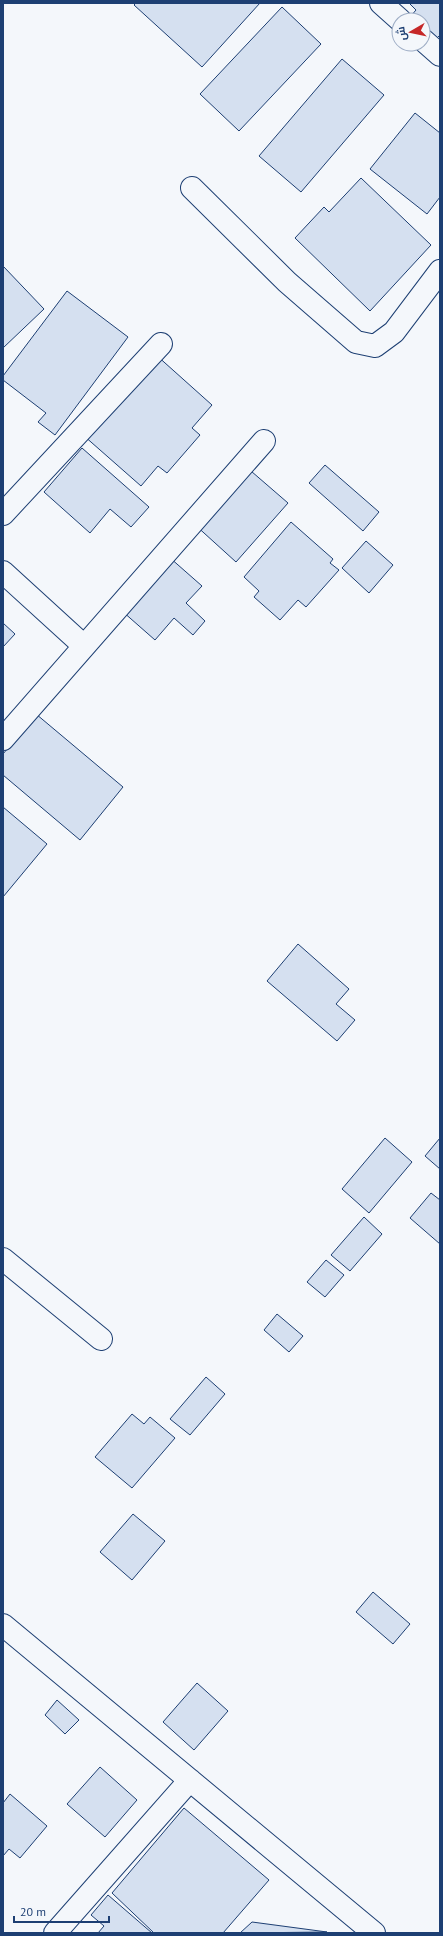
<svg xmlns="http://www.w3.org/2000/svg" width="443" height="1936" font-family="'PT Sans',Cairo,sans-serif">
<rect width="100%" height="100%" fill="#f4f7fb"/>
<!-- building -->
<path fill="#d5e0f0" stroke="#1d3f73" d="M136,3H260L202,67L134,5Z
M409,3H440V35L435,40L423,28V20H414L410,17L416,10Z
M282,7L321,44L239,131L200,94Z
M342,59L384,95L301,192L259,156Z
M415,113L440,133V197L427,214L370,169Z
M361,178L431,245L370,311L295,238L324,207L329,212Z
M3,266L44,309L3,348Z
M67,291L128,337L55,435L38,422L46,413L3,380V376Z
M155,354L212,405L192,428L200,435L167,473L158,466L141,486L83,435Z
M82,448L149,507L131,527L110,509L90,533L44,492Z
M244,465L288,503L236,562L193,523Z
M325,465L379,512L363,531L309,483Z
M291,522L333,559L330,563L339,570L306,607L298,600L280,620L254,597L259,591L244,577Z
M366,541L393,565L369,593L342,568Z
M169,557L202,586L186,603L205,621L193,635L174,618L155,640L122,611Z
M3,623L15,634L3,647Z
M36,714L123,787L80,840L3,775V754Z
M3,807L47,844L3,897Z
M298,944L349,989L336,1004L355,1020L337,1041L267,981Z
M385,1138L412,1162L369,1213L342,1189Z
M440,1138V1169L425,1156Z
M431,1193L440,1200V1244L410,1218Z
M364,1217L382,1234L350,1271L331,1255Z
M326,1260L344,1275L325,1297L307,1282Z
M277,1314L303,1336L289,1352L264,1330Z
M206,1377L225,1394L190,1435L170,1419Z
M132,1414L144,1424L150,1417L175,1438L132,1488L95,1457Z
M133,1514L165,1541L132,1580L100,1552Z
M373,1592L410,1624L393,1644L356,1612Z
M197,1683L228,1711L194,1750L163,1722Z
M57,1700L79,1720L65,1734L45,1715Z
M100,1767L137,1800L105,1837L67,1804Z
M10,1794L47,1826L20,1858L9,1849L3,1856V1803Z
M184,1808L269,1880L223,1933H154L112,1893Z
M108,1895L152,1933H98L104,1926L91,1915Z
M252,1922L327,1932L240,1933Z"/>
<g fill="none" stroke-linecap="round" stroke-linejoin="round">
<!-- minor casing -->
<g stroke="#1d3f73" stroke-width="24">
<path id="minor" d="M381,3L400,20
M423,40L440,55
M192,188L287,282L356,342L375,346L394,332L440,271
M3,514L161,344
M3,572L84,646
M3,739L264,441
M3,1259L101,1339
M3,1625L374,1933
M55,1933L190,1780"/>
</g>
<!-- minor -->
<use href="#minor" stroke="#f4f7fb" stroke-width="22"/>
</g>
<!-- border -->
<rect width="443" height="1936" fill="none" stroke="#1d3f73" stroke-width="8"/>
<!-- north arrow -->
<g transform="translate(411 32) rotate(261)"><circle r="19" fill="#f4f7fb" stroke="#9eadc5"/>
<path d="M0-3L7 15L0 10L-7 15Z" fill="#c62828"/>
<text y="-6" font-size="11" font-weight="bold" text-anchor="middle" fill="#1d3f73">ش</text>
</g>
<!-- scale -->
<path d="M14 1916v6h95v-6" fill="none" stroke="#1d3f73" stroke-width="2"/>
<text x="20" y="1916" font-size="12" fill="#1d3f73" stroke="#f4f7fb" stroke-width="3" paint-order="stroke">20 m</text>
</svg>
